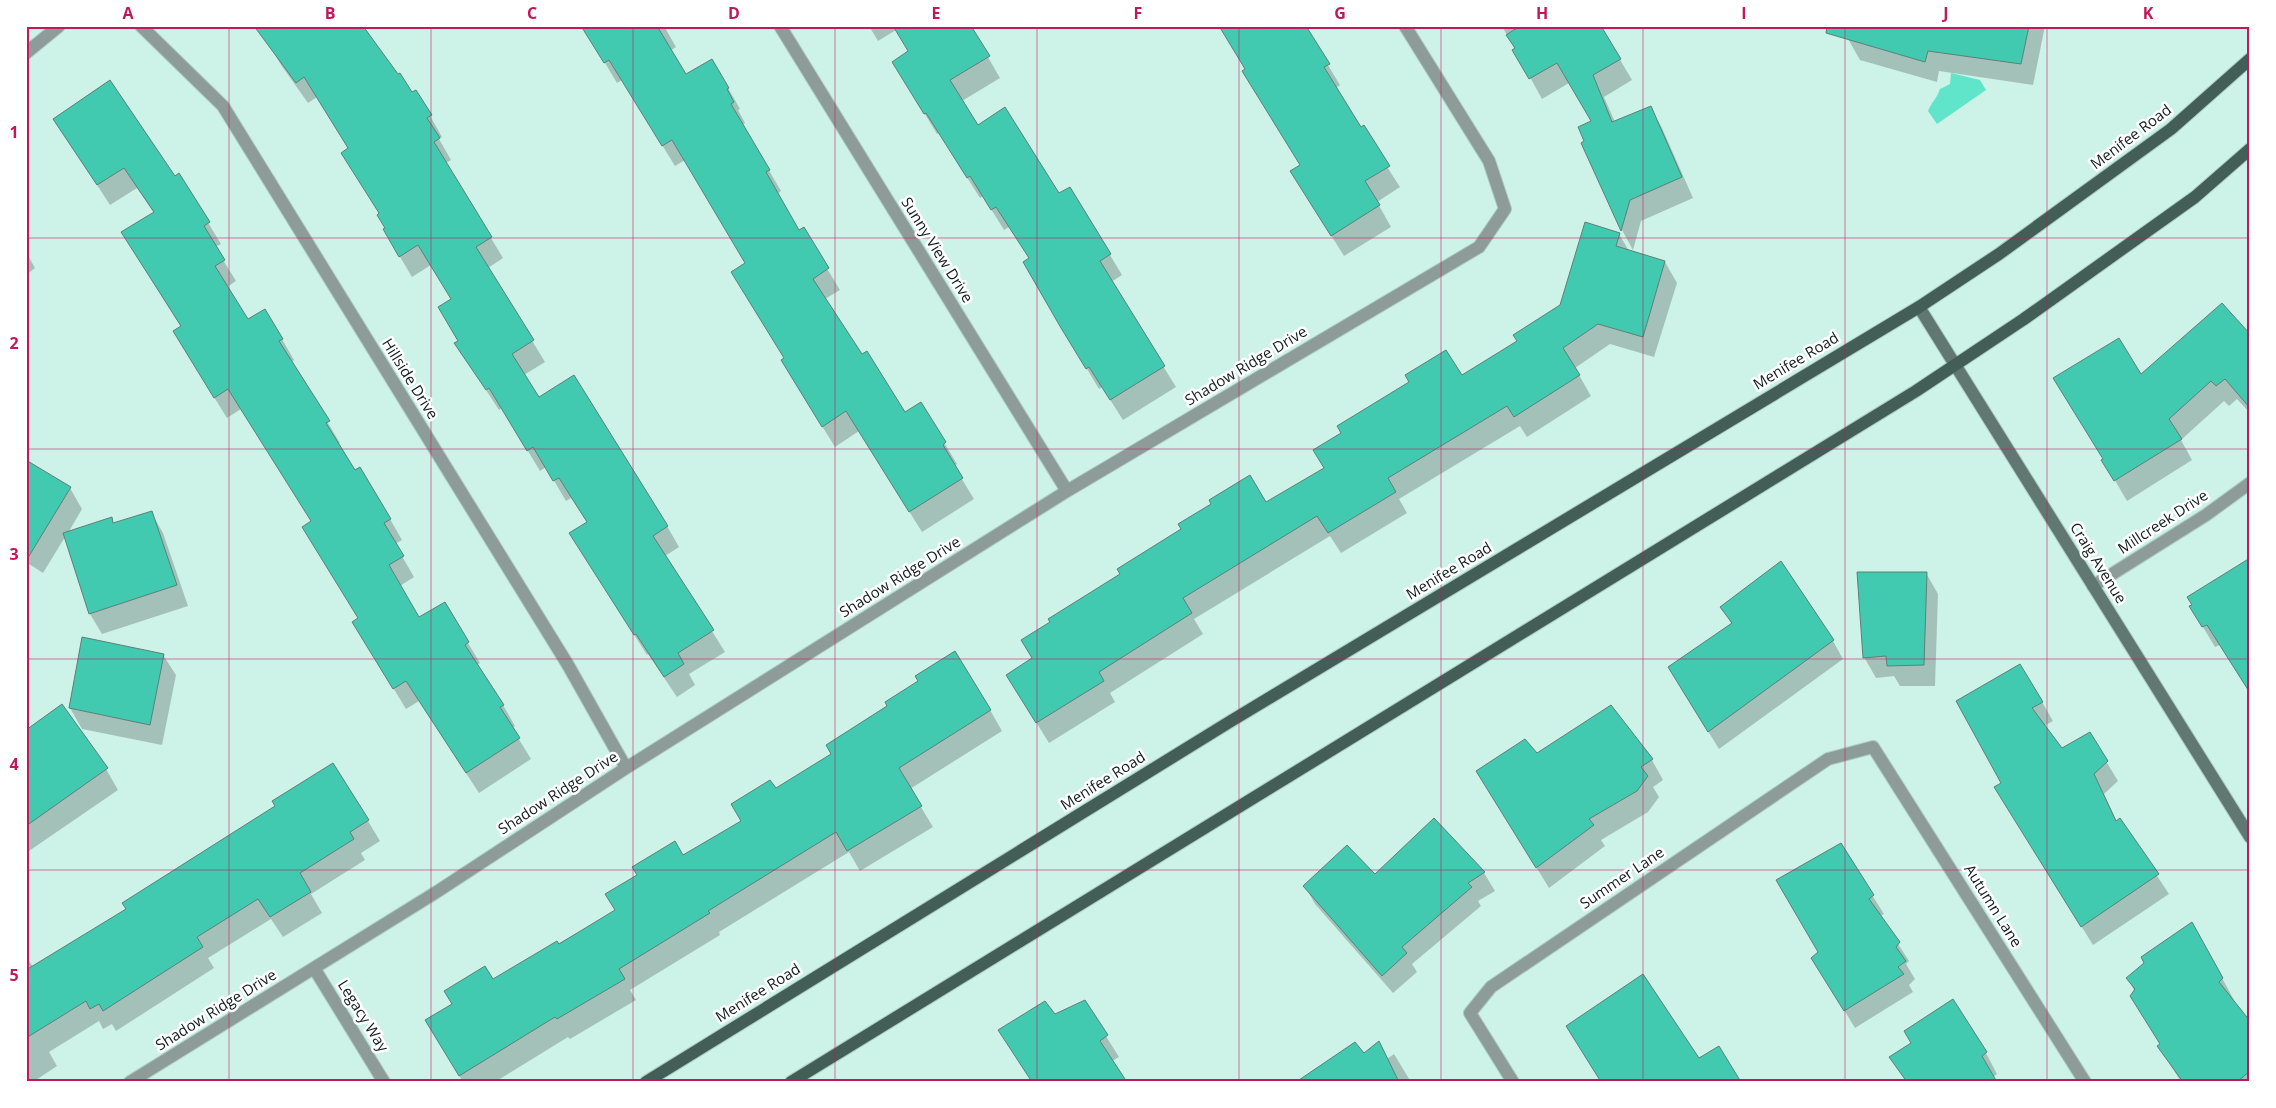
<svg xmlns="http://www.w3.org/2000/svg" width="2276" height="1108" font-family="'Open Sans',sans-serif">
<rect width="100%" height="100%" fill="#cdf2e8"/>
<!-- water -->
<path fill="#61e5ca" d="M1951,73L1980,80L1986,90L1937,124L1928,111C1932,101 1936,100 1940,89L1950,84Z"/>
<!-- shadow -->
<path fill="#0003" d="M583,26H664L676,47L670,51L686,76L728,88L740,109L738,110L745,123L742,125L781,191L777,194L799,231L803,229L840,290L825,299L862,356L905,414L921,404L957,464L954,466L974,499L922,532L859,431L835,447L794,381L747,264L685,160L675,166L622,80L617,83Z
M869,26H970L1000,78L962,101L978,126L1058,195L1110,255L1122,275L1111,282L1176,387L1123,420L1102,387L1099,389L1075,349L1030,259L1009,227L1004,230L983,196L980,198L939,133L937,134L906,83L910,52L896,30L878,41Z
M1304,26L1340,85L1336,88L1400,187L1377,202L1391,227L1344,256L1304,192L1301,166Z
M1502,26H1600L1632,80L1604,97L1615,122L1650,107L1662,128L1693,198L1641,221L1633,250L1622,230L1582,144L1586,142L1593,122L1569,83L1542,99Z
M1850,26H2045L2033,85L1939,71L1937,82L1860,60L1848,39Z
M269,44L412,94L416,91L442,137L439,139L451,160L446,163L503,258L488,268L545,362L524,375L538,398L667,526L679,547L665,556L725,652L689,674L695,685L677,697L648,654L647,655L583,554L588,523L571,498L566,501L546,467L540,471L502,408L499,410L456,344L459,341L452,300L431,265L412,277L384,230L387,228L349,149L317,97L308,103L281,65Z
M54,119L175,177L179,175L221,244L215,247L236,281L227,287L247,321L265,310L294,360L291,362L340,443L337,444L354,472L390,519L402,540L395,544L414,577L400,586L419,619L444,603L480,663L477,665L503,705L515,726L512,728L531,759L479,793L419,701L406,709L366,643L359,619L312,522L241,409L227,418L186,352L181,327L135,253L154,213L137,188L110,205Z
M1619,234L1629,251L1665,262L1677,283L1654,357L1610,344L1575,368L1591,396L1527,437L1520,426L1399,499L1407,513L1341,553L1330,536L1194,619L1203,634L1110,693L1115,702L1049,743L1020,696L1266,504L1325,469L1461,377L1518,342L1561,306Z
M26,252L35,268L26,275Z
M2250,336V413L2237,399L2229,406L2224,401L2181,440L2192,460L2127,501L2103,460L2141,376Z
M26,461L70,488L82,509L68,533L111,519L114,524L151,512L163,533L188,606L102,634L90,614L65,537L43,573L26,562Z
M2250,560V693L2220,645L2215,647L2191,607Z
M1926,573L1938,594L1935,686H1900L1894,676L1876,678L1864,657Z
M1722,607L1833,641L1843,659L1719,749L1680,686L1732,625Z
M163,655L176,675L162,745L82,729L70,708Z
M1958,702H2042L2053,721L2044,726L2062,749L2089,733L2118,781L2104,794L2117,822L2120,820L2169,894L2093,945L2007,806L2002,784Z
M990,710L1002,731L910,789L933,827L860,871L849,852L719,932L720,935L630,990L636,1000L570,1039L568,1037L495,1082H463L438,1041L492,981L616,911L683,857L742,821L775,790Z
M26,732L106,769L118,790L26,853Z
M1536,755L1652,760L1663,780L1653,787L1659,797L1648,812L1601,840L1605,846L1549,888L1490,792Z
M1434,820L1484,873L1495,891L1478,901L1481,906L1412,964L1417,972L1393,993L1315,904L1305,886L1375,875Z
M368,821L380,841L361,853L365,860L311,894L322,913L283,937L271,919L208,958L214,968L116,1031L112,1024L103,1029L99,1021L49,1052L57,1066L33,1082H26V956L33,967Z
M1840,844L1884,914L1880,916L1909,961L1906,964L1915,979L1909,985L1913,992L1855,1028L1823,975L1820,952Z
M2204,945L2234,1000L2232,1001L2250,1023V1082H2181L2159,1046L2161,1045L2128,978L2145,964Z
M1084,1001L1119,1057L1112,1061L1032,1082L1000,1031L1055,1016Z
M1986,1053L1997,1074L1993,1077L1995,1082H1906L1891,1057Z
M1364,1054L1387,1059L1394,1054L1411,1082H1313Z"/>
<!-- building -->
<path fill="#41cab0" stroke="#5d8077" d="M254,26H363L398,74L400,73L412,92L416,90L432,115L427,118L440,138L434,142L492,237L476,247L534,340L512,354L539,397L574,375L668,526L653,536L714,630L678,653L684,664L664,677L636,634L634,635L569,533L587,522L559,478L553,481L533,447L527,451L489,388L486,390L454,343L458,341L438,307L451,299L418,245L399,257L383,229L385,228L377,215L379,213L341,153L348,148L304,77L296,83Z
M581,26H657L686,74L712,59L729,88L727,89L734,102L731,104L770,170L766,172L799,230L804,227L829,268L813,279L862,354L867,351L905,412L921,402L946,442L943,445L963,478L909,512L846,411L822,427L781,360L784,358L731,272L745,263L672,140L662,146L609,60L604,63Z
M893,26H971L990,56L950,80L978,125L1005,107L1059,193L1070,187L1111,254L1100,261L1165,366L1110,400L1089,367L1086,369L1061,328L1023,262L1029,258L996,207L991,210L970,176L967,178L926,113L924,114L892,62L908,51Z
M1219,26H1306L1330,64L1324,67L1361,127L1364,125L1390,166L1365,181L1380,205L1331,236L1290,171L1300,165L1242,71L1245,69Z
M1520,26H1601L1621,59L1593,75L1612,122L1651,106L1682,177L1630,200L1621,231L1581,143L1584,141L1578,127L1591,121L1557,63L1529,79L1512,50L1515,48L1506,35Z
M1827,26H2029L2021,64L1928,51L1925,62L1826,33Z
M110,80L175,176L179,173L210,222L204,226L225,260L215,266L248,319L265,309L283,339L279,341L330,421L326,423L355,470L360,467L391,519L384,523L404,556L389,565L419,617L445,602L469,642L465,645L504,705L500,707L520,738L466,773L406,681L393,689L352,622L358,618L302,527L311,521L228,389L214,398L173,331L181,326L121,232L154,212L124,168L97,185L53,119Z
M1585,222L1620,233L1616,246L1665,261L1643,337L1598,324L1563,348L1580,375L1514,417L1507,406L1388,478L1396,492L1328,533L1317,516L1183,598L1192,613L1099,672L1104,681L1036,723L1006,675L1032,658L1021,640L1050,622L1048,619L1120,574L1117,569L1181,529L1178,524L1211,504L1209,500L1250,475L1266,502L1324,468L1313,450L1341,433L1337,426L1409,382L1405,375L1446,350L1462,375L1517,341L1513,335L1560,305Z
M2222,303L2250,334V408L2225,379L2216,386L2211,381L2169,419L2182,439L2114,481L2101,460L2103,459L2053,378L2119,338L2141,374Z
M26,460L71,487L26,561Z
M152,511L177,585L89,614L63,533L112,517L113,523Z
M2250,558V693L2207,625L2202,627L2189,606L2192,605L2187,597Z
M1781,561L1834,640L1708,732L1668,667L1732,623L1720,607Z
M1857,572H1927L1924,665L1887,666L1886,656L1863,658Z
M82,637L164,654L150,725L69,708Z
M955,651L991,710L899,768L922,806L847,851L836,832L708,911L710,913L619,969L625,979L557,1019L555,1017L459,1076L425,1020L452,1004L444,991L485,966L493,979L557,941L559,944L615,910L605,894L637,875L632,867L675,841L683,855L741,821L731,804L770,780L776,788L831,754L826,745L887,706L885,702L918,681L915,676Z
M2020,664L2043,702L2032,708L2062,748L2090,732L2108,761L2094,774L2116,821L2120,818L2159,874L2081,927L1994,787L2001,783L1956,701Z
M62,704L108,768L26,826V730Z
M1611,705L1653,759L1641,767L1648,776L1637,791L1589,819L1594,825L1536,868L1476,771L1525,739L1537,753Z
M333,763L369,820L350,832L354,839L300,873L311,892L270,917L258,899L197,937L203,947L103,1011L99,1004L90,1009L86,1001L26,1038V970L126,909L122,903L275,806L272,801Z
M1434,818L1485,872L1468,883L1472,887L1402,947L1407,953L1382,976L1303,886L1347,845L1375,874Z
M1841,843L1874,895L1869,899L1900,942L1896,947L1906,961L1898,967L1904,974L1844,1011L1811,958L1818,952L1776,880Z
M2192,922L2223,978L2219,982L2250,1021V1071L2237,1082H2183L2157,1046L2160,1044L2130,996L2135,989L2126,978L2144,963L2141,957Z
M1643,974L1699,1058L1719,1046L1741,1082H1601L1566,1026Z
M1953,999L1987,1052L1982,1056L1997,1082H1907L1889,1057L1911,1043L1904,1031Z
M1085,1000L1108,1035L1100,1041L1127,1082H1032L998,1030L1045,1001L1055,1014Z
M1379,1041L1399,1082H1296L1355,1042L1364,1053Z"/>
<g fill="none" stroke-linecap="round" stroke-linejoin="round">
<!-- street casing -->
<g stroke="#abccc3" stroke-width="14">
<path id="street" d="M141,26L223,106L568,665L626,768
M780,26L1067,491
M26,53L59,26
M2093,586L2206,515L2250,483
M314,968L384,1082
M130,1082L435,893L626,768L1067,491L1479,247L1505,209L1489,161L1405,26
M1513,1082L1470,1013L1491,987L1828,759L1873,747L2085,1082"/>
</g>
<!-- secondary casing -->
<g stroke="#abccc3" stroke-width="14">
<path id="secondary" d="M1919,307L2250,837"/>
</g>
<!-- primary casing -->
<g stroke="#abccc3" stroke-width="14">
<path id="primary" d="M646,1082L1231,721L1919,307L1999,254L2171,129L2250,59
M791,1082L1916,391L2024,319L2195,197L2250,149"/>
</g>
<!-- street -->
<use href="#street" stroke="#8d9c98" stroke-width="12"/>
<!-- secondary -->
<use href="#secondary" stroke="#617872" stroke-width="12"/>
<!-- primary -->
<use href="#primary" stroke="#425e57" stroke-width="12"/>
</g>
<!-- grid -->
<path fill="none" stroke="#c2185b" stroke-width="1" stroke-opacity="0.55" d="M229,26V1082M431,26V1082M633,26V1082M835,26V1082M1037,26V1082M1239,26V1082M1441,26V1082M1643,26V1082M1845,26V1082M2047,26V1082M26,238H2250M26,449H2250M26,659H2250M26,870H2250"/>
<g text-anchor="middle" stroke-width="5" stroke-linejoin="round" paint-order="stroke">
<!-- street labels -->
<g font-size="15" fill="#101e1b" stroke="#fff">
<text transform="translate(2131 137) rotate(-37)" y="5">Menifee Road</text>
<text transform="translate(937 250) rotate(58)" y="5">Sunny View Drive</text>
<text transform="translate(1796 361) rotate(-31)" y="5">Menifee Road</text>
<text transform="translate(1246 366) rotate(-31)" y="5">Shadow Ridge Drive</text>
<text transform="translate(410 379) rotate(58)" y="5">Hillside Drive</text>
<text transform="translate(2163 522) rotate(-33)" y="5">Millcreek Drive</text>
<text transform="translate(2098 563) rotate(58)" y="5">Craig Avenue</text>
<text transform="translate(1449 571) rotate(-31)" y="5">Menifee Road</text>
<text transform="translate(900 577) rotate(-32)" y="5">Shadow Ridge Drive</text>
<text transform="translate(1103 781) rotate(-32)" y="5">Menifee Road</text>
<text transform="translate(558 793) rotate(-33)" y="5">Shadow Ridge Drive</text>
<text transform="translate(1622 878) rotate(-34)" y="5">Summer Lane</text>
<text transform="translate(1993 906) rotate(58)" y="5">Autumn Lane</text>
<text transform="translate(758 993) rotate(-32)" y="5">Menifee Road</text>
<text transform="translate(216 1010) rotate(-32)" y="5">Shadow Ridge Drive</text>
<text transform="translate(363 1016) rotate(58)" y="5">Legacy Way</text>
</g>
</g>
<!-- border -->
<rect width="2276" height="1108" fill="none" stroke="#ffffff" stroke-width="55"/>
<rect x="28" y="28" width="2220" height="1052" fill="none" stroke="#c2185b" stroke-width="2"/>
<g font-size="16" text-anchor="middle" font-weight="bold" fill="#c2185b">
<text x="128" y="19">A</text>
<text x="330" y="19">B</text>
<text x="532" y="19">C</text>
<text x="734" y="19">D</text>
<text x="936" y="19">E</text>
<text x="1138" y="19">F</text>
<text x="1340" y="19">G</text>
<text x="1542" y="19">H</text>
<text x="1744" y="19">I</text>
<text x="1946" y="19">J</text>
<text x="2148" y="19">K</text>
<text x="14" y="138">1</text>
<text x="14" y="349">2</text>
<text x="14" y="560">3</text>
<text x="14" y="770">4</text>
<text x="14" y="981">5</text>
</g>
</svg>
